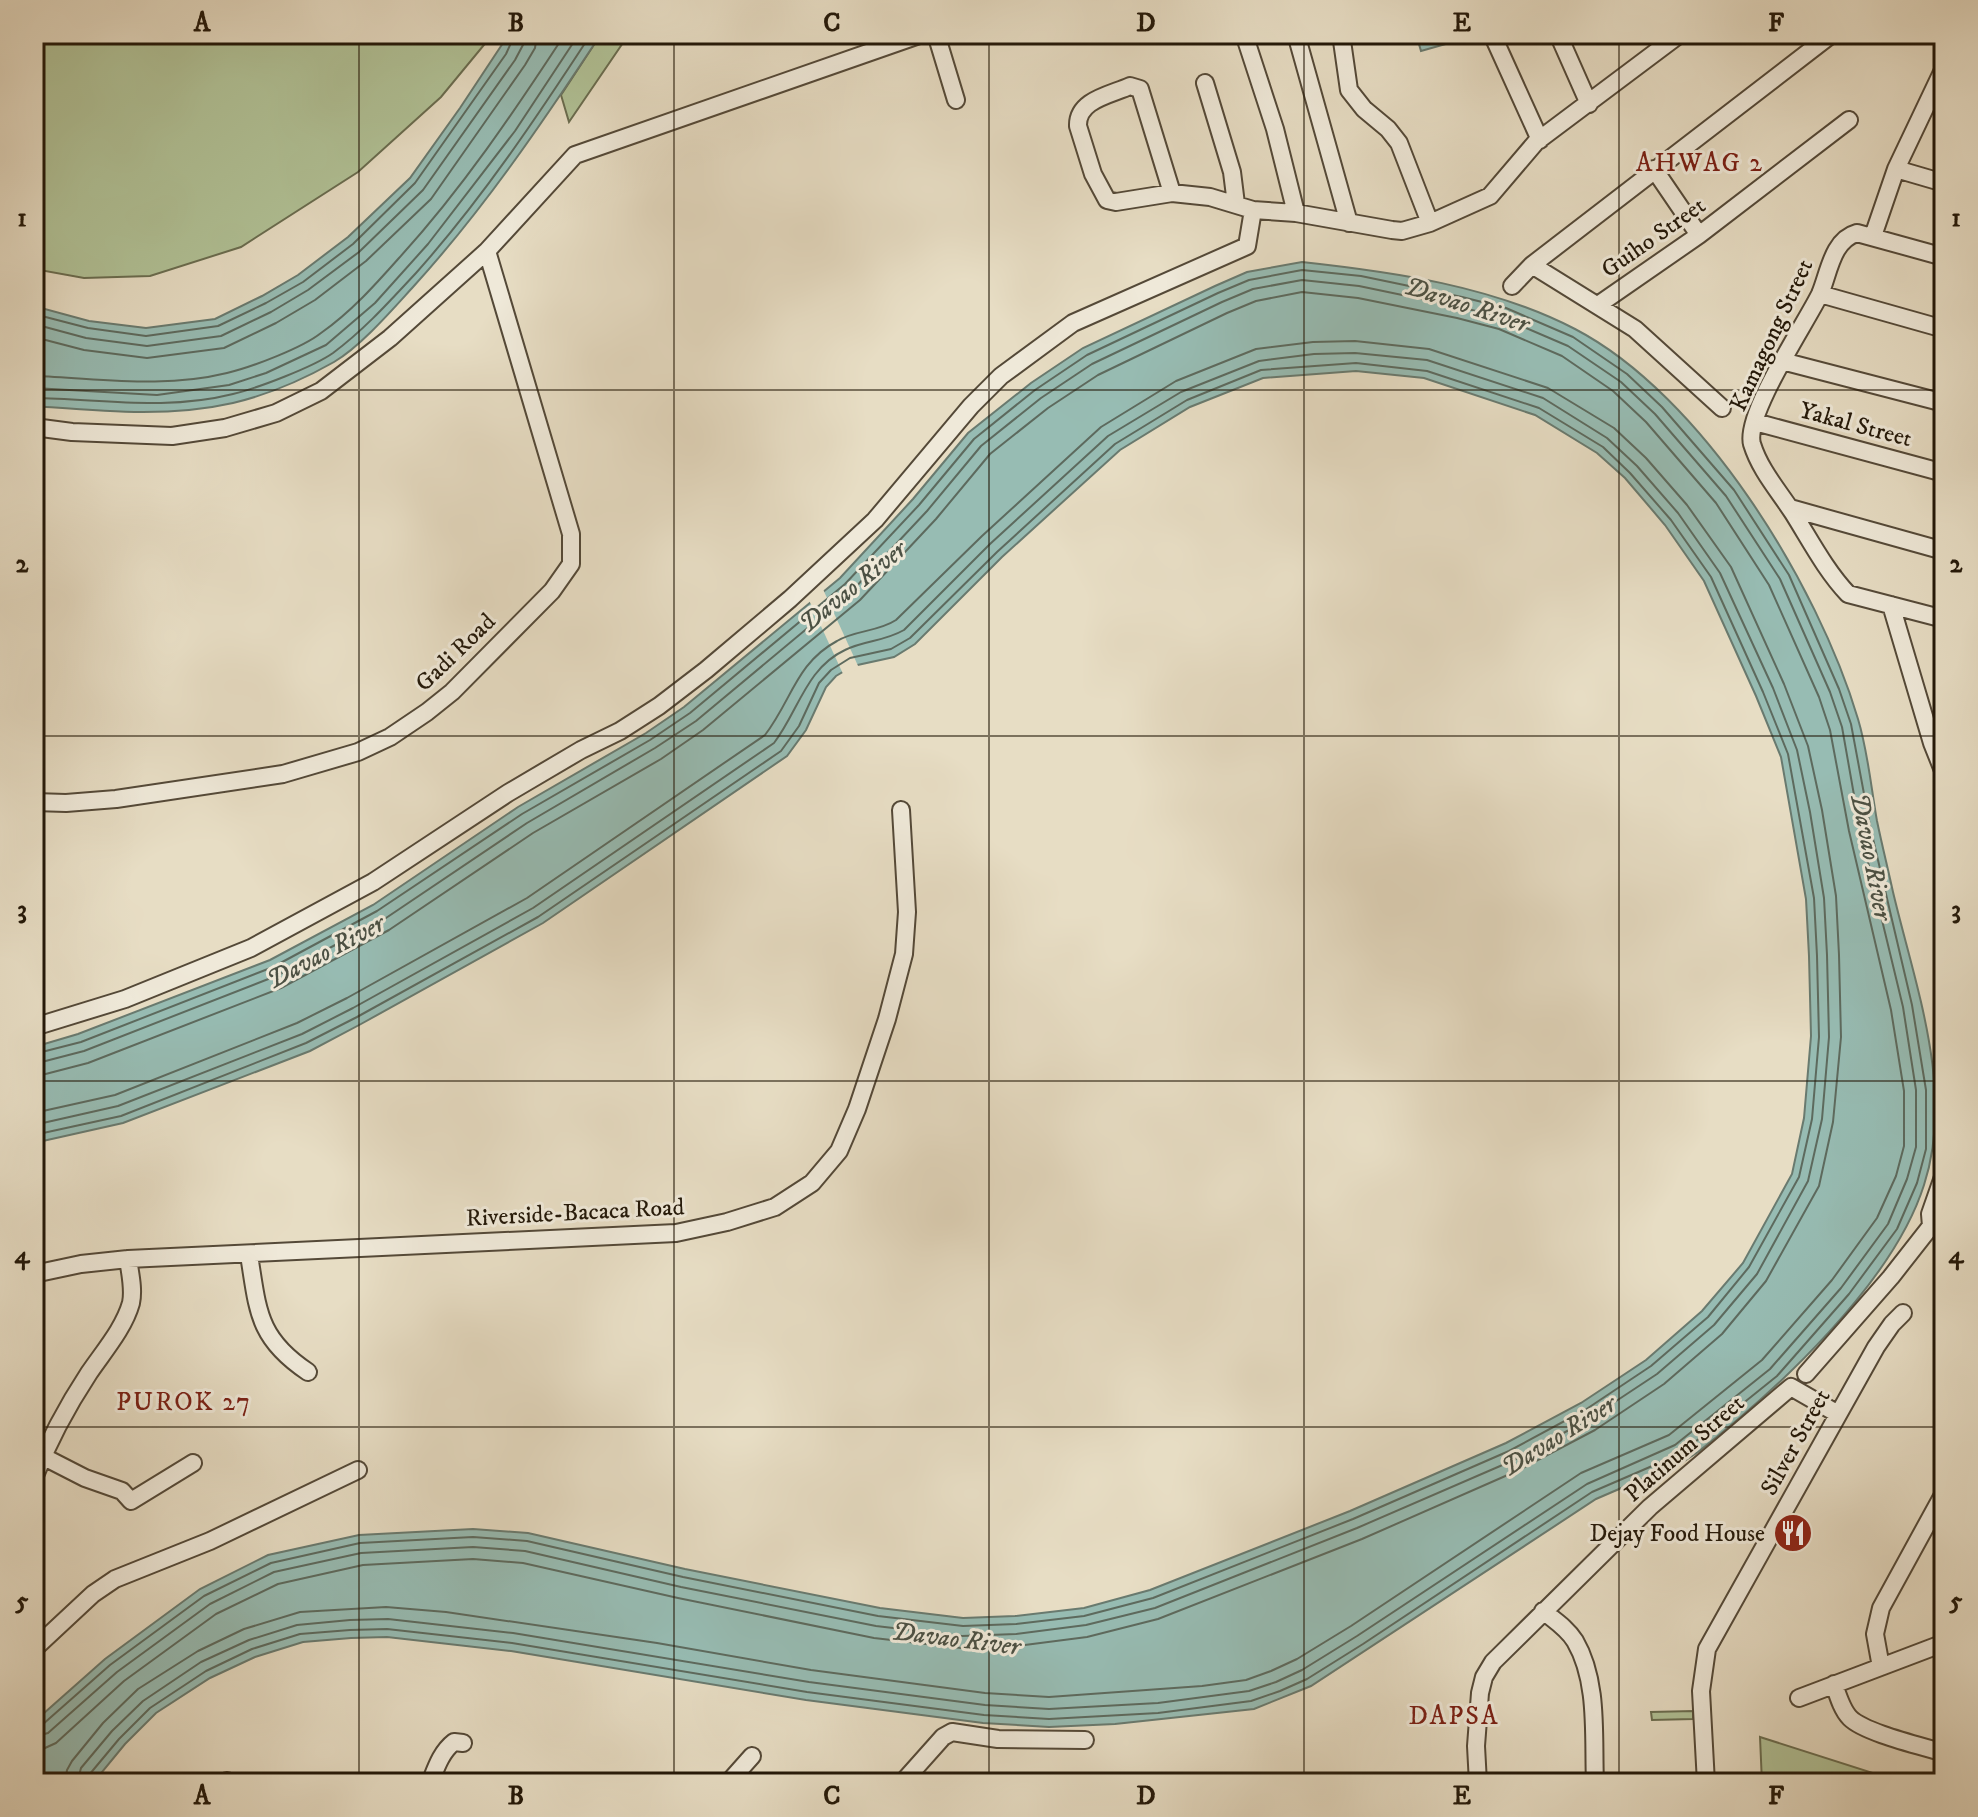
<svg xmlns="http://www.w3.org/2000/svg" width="1978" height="1817" font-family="'IM FELL DW Pica',serif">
<rect width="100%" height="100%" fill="#e7ddc4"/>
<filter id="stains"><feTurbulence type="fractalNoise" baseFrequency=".0025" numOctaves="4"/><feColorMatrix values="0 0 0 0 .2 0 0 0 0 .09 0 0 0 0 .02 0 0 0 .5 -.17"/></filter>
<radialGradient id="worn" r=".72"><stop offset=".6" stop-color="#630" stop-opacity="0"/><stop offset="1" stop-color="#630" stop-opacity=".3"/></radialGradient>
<!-- green -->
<path fill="#b1c297" stroke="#6a6d50" stroke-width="2" d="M49,34H493L441,97L358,172L241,247L150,276L84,278L34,269V35Z
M601,34H629L569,122L561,95Z
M1693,1711V1719L1652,1720L1651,1712Z
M1760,1737L1904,1783H1762Z"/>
<!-- water -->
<path fill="#97bcb3" stroke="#697a6f" stroke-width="2" d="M509,34H601C543,122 484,209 413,287C392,310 361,346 334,362C304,379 267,395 233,403C167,418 101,411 34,406V306L89,321L146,328L215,319L262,296L298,275L348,237L410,178L460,108Z
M1416,34H1481L1421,51Z
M1302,262C1394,272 1492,286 1575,329C1702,395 1818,584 1858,719C1868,752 1871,787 1877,821C1882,845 1888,869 1893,892C1915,985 1955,1090 1924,1185C1893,1283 1778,1389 1698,1452L1684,1461L1596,1499L1311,1686L1254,1709L1115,1724L1049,1727L983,1723L806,1700L511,1651L387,1637L351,1638L303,1642L255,1657L210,1678L156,1713L125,1744L93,1783H34V1722L105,1659L200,1589L268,1555L359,1535L473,1529L528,1533L685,1569L880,1608L963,1618L1015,1616L1084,1608L1150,1590L1350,1511L1506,1443L1581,1403L1646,1360L1702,1311L1743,1263L1792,1174L1804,1118L1811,1036L1809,956L1806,899L1781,757L1756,696L1704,581L1665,525L1625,478L1597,453L1535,415L1424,378L1356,371L1263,378L1190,407L1120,450L1002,557L915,644L894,657L853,666L836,676L826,687L806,730L787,756L543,923L361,1024L310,1051L123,1123L34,1143V1047L78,1034L270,960L373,905L518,807L646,733L684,707L840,578L913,499L968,433L1031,383L1083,348L1215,286L1247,272Z"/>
<!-- pier -->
<path fill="#e7ddc4" d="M822,587L859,668L844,676L808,598Z"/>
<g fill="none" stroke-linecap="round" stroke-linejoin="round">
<!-- shore -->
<path stroke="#5d6a5e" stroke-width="2" d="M34,314L88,328L146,336L218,326L266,303L303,282L353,244L415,183L506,54L515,34
M34,324L86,338L147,346L221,336L271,312L308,290L359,252L423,190L515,60L524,43L525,34
M34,337L84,350L147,358L224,348L276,323L315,300L366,261L431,199L525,65L535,48L537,34
M34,376C99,378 162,389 227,373C252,367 302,348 321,333C351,312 375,285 399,258C462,189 514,112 565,34
M34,388L157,395L229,385L266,373L326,345L375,303L428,244L515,131L579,34
M34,398C101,399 166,411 233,394C258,388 313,367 333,353C364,330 390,301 416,273C482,199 537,117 591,34
M34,1054L81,1042L273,967L377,911L522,814L650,740L690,713L845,584L919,505L974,439L1035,390L1087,355L1218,293L1249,280L1302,270L1361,276L1462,297L1506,308L1573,337L1627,374L1662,407L1734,490L1789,575L1839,689L1851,724L1870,826L1912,1005L1926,1090V1149L1917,1183L1897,1229L1849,1294L1777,1376L1680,1454L1592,1492L1363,1644L1307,1679L1280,1691L1251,1701L1158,1713L1049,1719L984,1715L807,1692L512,1643L387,1629L350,1630L300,1634L252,1649L206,1671L150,1708L119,1739L89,1775L87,1783
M34,1064L84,1051L276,976L383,920L527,823L655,748L696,721L852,591L927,511L981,446L1041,398L1092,364L1222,302L1253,289L1302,280L1359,286L1460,307L1503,318L1568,346L1621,382L1655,414L1726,496L1780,579L1830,692L1842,727L1860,829L1903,1007L1916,1090V1147L1907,1179L1888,1224L1841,1288L1770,1369L1675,1445L1587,1484L1357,1636L1302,1670L1276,1682L1249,1691L1158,1703L1049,1709L985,1705L809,1682L513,1633L388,1619L350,1620L297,1625L249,1640L201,1662L143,1701L112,1731L81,1768L77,1783
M34,1077L88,1063L281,988L389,930L533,833L661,759L703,730L860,600L936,519L990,454L1048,408L1098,375L1227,313L1256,301L1302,292L1358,298L1457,318L1499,329L1562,356L1613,391L1646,422L1716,503L1769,585L1819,697L1830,730L1849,831L1891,1010L1904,1091V1146L1896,1176L1877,1218L1832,1280L1762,1360L1669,1435L1581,1473L1351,1626L1297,1659L1271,1671L1246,1680L1202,1686L1049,1697L985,1693L811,1670L657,1643L446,1612L386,1607L300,1612L244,1629L198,1651L138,1689L103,1723L72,1761L67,1770L65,1783
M34,1113L115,1095L297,1023L347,998L527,898L765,735C792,700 796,663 837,641C855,630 878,632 896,620L982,536L1101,427L1176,381L1256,349L1313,342L1355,341L1429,349L1548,388L1614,428L1646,458L1687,505L1731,567L1784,684L1808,746L1822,810L1836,896L1839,955L1841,1037L1833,1122L1819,1186L1766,1281L1722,1334L1664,1384L1595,1430L1519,1470L1362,1539L1158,1619L1087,1637L1017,1646L961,1648L874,1638L678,1598L523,1563L473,1559L363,1565L278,1584L216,1614L124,1681L56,1743L45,1748L34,1749
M34,1125L118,1106L302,1034L353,1008L533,908L774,743C798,712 806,668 845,650C865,640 883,642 904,630L990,544L1108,436L1181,392L1259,361L1314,354L1355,353L1427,360L1543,398L1607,438L1637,466L1678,513L1720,573L1773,688L1797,750L1810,812L1824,898L1827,955L1829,1037L1822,1119L1808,1181L1757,1274L1714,1325L1657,1374L1589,1419L1514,1460L1357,1528L1155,1608L1086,1625L1016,1634L962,1636L876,1626L681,1587L525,1551L473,1547L361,1553L274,1572L210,1604L117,1672L48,1733L34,1737
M34,1135L121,1116L306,1043L357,1017L538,917L781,751L799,726L819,683L831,670L850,658L891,649L910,638L997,552L1115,444L1187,400L1261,370L1356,363L1427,371L1539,408L1603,447L1630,473L1671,520L1711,577L1763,692L1788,754L1814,898L1817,956L1819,1037L1812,1119L1799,1177L1749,1267L1708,1317L1651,1366L1585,1410L1509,1451L1353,1519L1153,1598L1084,1616L1016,1624L963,1626L878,1616L683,1577L527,1541L473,1537L360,1543L271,1563L204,1596L110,1665L42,1725L34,1727"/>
<!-- minor casing -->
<g stroke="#544938" stroke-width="20">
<path id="minor" d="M936,34L956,100
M1244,34L1275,129L1296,213
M1296,34L1349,223
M1341,34L1349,90L1364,109L1388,129L1399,143L1430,223
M1492,34L1540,140
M1558,34L1589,104
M1205,83L1232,172L1236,204
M1654,169L1699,235
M1896,169L1944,183
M1172,193L1140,89L1130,86C1110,95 1077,100 1078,126L1093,174L1107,200L1116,202L1172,193L1210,197L1253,210L1296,213L1392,230L1402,231L1430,223L1490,196L1536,142L1680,34
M1873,236L1896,169L1944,68
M1944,257L1857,233C1832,240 1829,273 1820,294C1806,323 1744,415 1752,444C1760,470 1778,490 1793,513C1810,540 1826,571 1848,594L1944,619
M1532,265L1635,329L1722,408
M1512,286L1532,265L1832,34
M1820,294L1944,329
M1598,305L1699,235L1849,120
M1782,361L1944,403
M1755,422L1944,473
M34,427L72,432L172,436L225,428L276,413L321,391L390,338L487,251L575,155L922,34
M1790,508L1944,551
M1891,605L1932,743L1944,773
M34,802L66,803L116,799L283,774L358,752L390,737L427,712L452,692L552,591L571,564V534L487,251
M34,1027L125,999L251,948L373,882L508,793L581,750L620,731L659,706L706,670L790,599L875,520L971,406L1001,376L1073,323L1247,246L1253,210
M249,1255C258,1310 257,1338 308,1372
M34,1274L81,1264L128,1259L676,1233L727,1222L775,1207L812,1183L839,1151L857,1109L887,1019L904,954L907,912L901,810
M1806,1374L1891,1277L1931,1226L1930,1214L1944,1174
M42,1456L85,1478L122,1491L131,1501L193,1463
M34,1478C48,1442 68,1405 89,1373C104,1351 124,1328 131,1303C134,1289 130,1273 128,1259
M1543,1611C1554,1620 1567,1628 1575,1641C1599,1682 1593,1737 1595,1783
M34,1649L93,1594L115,1579L210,1541L358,1470
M1881,1667L1875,1634L1881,1608L1944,1493
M1834,1684C1838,1696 1842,1710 1850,1718C1865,1733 1922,1746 1944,1753
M1799,1698L1944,1643
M227,1781L229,1783
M430,1783C436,1768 441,1752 454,1742L463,1743
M728,1783L752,1756
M902,1783L943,1737L952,1732L998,1739L1085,1740
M1478,1783L1476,1746L1480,1693L1484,1677L1493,1662L1650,1507L1791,1387L1838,1414
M1706,1783L1701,1691L1707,1649L1876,1347L1892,1324L1903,1313"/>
</g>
<!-- minor -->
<use href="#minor" stroke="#efe9d9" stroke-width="16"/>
</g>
<!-- grid -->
<path fill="none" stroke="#231809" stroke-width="2" stroke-opacity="0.55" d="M359,34V1783M674,34V1783M989,34V1783M1304,34V1783M1619,34V1783M34,390H1944M34,736H1944M34,1081H1944M34,1427H1944"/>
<!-- icons -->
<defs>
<g id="restaurant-disc" transform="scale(2)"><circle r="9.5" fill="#8f2418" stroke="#efe9d9"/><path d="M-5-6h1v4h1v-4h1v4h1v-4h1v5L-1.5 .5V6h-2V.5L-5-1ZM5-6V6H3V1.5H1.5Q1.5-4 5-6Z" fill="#fff"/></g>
</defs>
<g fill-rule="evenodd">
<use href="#restaurant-disc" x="1793" y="1533"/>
</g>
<g text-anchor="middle" stroke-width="6" stroke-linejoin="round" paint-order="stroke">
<!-- street labels -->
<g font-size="24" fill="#231809" stroke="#efe9d9">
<text transform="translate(1653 237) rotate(-35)" y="8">Guiho Street</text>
<text transform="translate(1771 335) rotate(-65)" y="8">Kamagong Street</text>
<text transform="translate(1856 424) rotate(15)" y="8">Yakal Street</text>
<text transform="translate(455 652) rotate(-44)" y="8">Gadi Road</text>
<text transform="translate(575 1212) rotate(-3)" y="8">Riverside-Bacaca Road</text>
<text transform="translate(1795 1442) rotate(-61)" y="8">Silver Street</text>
<text transform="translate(1684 1448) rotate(-41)" y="8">Platinum Street</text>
</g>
<!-- poi labels -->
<g font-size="24" fill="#231809" stroke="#efe9d9" text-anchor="end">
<text x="1765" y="1541">Dejay Food House</text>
</g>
<!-- neighbourhood labels -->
<g font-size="26" letter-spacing="2" fill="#7a1f14" stroke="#efe9d9">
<text x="1700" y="171">AHWAG 2</text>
<text x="184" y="1410">PUROK 27</text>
<text x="1454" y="1724">DAPSA</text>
</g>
<!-- water labels -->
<g font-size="26" font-style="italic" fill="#4c5144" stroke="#efe9d9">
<text transform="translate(1467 304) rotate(18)" y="9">Davao River</text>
<text transform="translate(852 586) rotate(-39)" y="9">Davao River</text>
<text transform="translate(1872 856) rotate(79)" y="9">Davao River</text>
<text transform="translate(325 951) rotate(-28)" y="9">Davao River</text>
<text transform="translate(1558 1435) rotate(-32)" y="9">Davao River</text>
<text transform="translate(956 1638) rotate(7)" y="9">Davao River</text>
</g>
</g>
<!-- margin -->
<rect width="1978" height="1817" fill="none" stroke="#e7ddc4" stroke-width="88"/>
<rect x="44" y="44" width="1890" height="1729" fill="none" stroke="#231809" stroke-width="3"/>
<g font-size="26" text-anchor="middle" font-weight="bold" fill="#231809">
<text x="202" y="31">A</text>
<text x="516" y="31">B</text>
<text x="832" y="31">C</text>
<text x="1146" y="31">D</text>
<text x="1462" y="31">E</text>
<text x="1776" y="31">F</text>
<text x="22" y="226">1</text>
<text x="1956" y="226">1</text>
<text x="22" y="572">2</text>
<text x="1956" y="572">2</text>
<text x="22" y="918">3</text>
<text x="1956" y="918">3</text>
<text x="22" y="1263">4</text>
<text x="1956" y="1263">4</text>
<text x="22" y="1609">5</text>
<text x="1956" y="1609">5</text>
<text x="202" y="1804">A</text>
<text x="516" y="1804">B</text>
<text x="832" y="1804">C</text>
<text x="1146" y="1804">D</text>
<text x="1462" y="1804">E</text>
<text x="1776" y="1804">F</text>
</g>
<rect width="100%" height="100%" filter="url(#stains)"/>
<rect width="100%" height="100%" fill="url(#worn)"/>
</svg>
